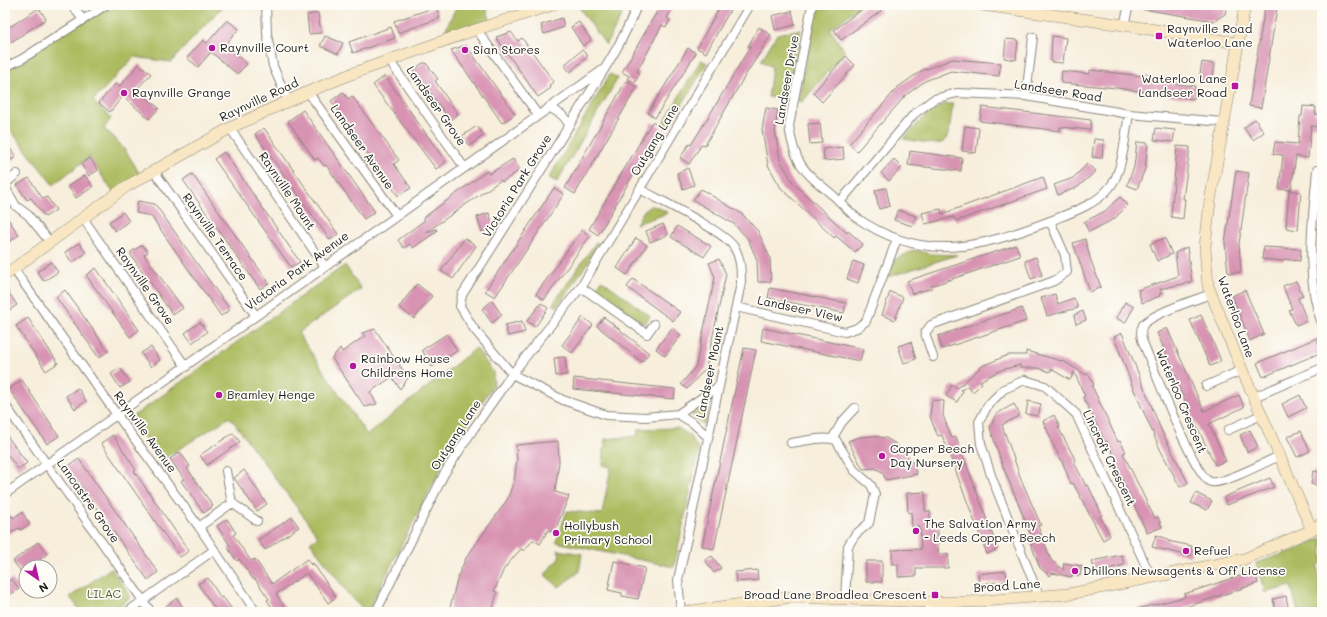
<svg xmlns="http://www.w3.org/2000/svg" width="1327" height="617" font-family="Mali,sans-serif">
<rect width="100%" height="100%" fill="#fdfcf7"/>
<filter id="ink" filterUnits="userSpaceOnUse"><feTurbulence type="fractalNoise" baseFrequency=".025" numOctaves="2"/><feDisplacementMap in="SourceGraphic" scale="8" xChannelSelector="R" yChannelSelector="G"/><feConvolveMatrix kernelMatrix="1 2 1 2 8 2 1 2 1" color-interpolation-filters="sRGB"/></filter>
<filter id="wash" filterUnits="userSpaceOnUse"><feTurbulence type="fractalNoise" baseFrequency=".012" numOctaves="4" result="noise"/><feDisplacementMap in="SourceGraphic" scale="16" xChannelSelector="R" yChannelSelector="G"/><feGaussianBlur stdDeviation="0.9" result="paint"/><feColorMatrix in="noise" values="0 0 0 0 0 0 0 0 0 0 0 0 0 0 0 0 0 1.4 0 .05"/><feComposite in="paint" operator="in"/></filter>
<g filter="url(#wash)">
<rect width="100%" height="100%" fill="#f7eedb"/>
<!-- green -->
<path fill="#acbb5e" stroke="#646c3d" d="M106,5H224L171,62L134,57L93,101L111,118L104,129C122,142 131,159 142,178L115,195L89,157L53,185L8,127L5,129V67Z
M457,5H485L492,25L440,42Z
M581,5H619L622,15L606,45L578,6Z
M817,5H862L830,29L845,52L802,102L798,101Z
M801,29L786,100L768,97L772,67L761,61L777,34Z
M701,60L707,63L669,127L663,123Z
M610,74L618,78L557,182L549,178Z
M945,104H953C946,152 950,146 903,139L927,114Z
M650,206L658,207L668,213L636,224L643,212Z
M596,242L600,245L557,307L553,304Z
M914,250L931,254L957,255L888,277L894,260Z
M345,265L361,289L298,333L367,435L476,348L493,372L494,384L452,447L367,612L352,599L310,542L318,536L230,417L160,461L133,421L132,417Z
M602,280L650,316L645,323H643L614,303H610L594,291Z
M708,400L711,401L704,426L691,414Z
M678,428L689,435L699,450L674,567L556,542L567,511L602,514L611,467L603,465L605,439L637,436L638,429Z
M1322,538V563L1318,565L1321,612H1298L1291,586L1265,593L1256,563L1298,549Z
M558,550L582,554L579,572L559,587L545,575L554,563H556L560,555Z
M111,568L131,597L110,612H81L70,597Z"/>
<g id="blocks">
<!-- building -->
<path fill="#d893b2" d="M661,5H674L667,18L670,20L666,27L662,25L648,51L637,71L640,73L634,83L627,79L629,76L622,72Z
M721,5H733L706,53L697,48Z
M867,5H877L881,11L841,40L834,30Z
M1144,5H1227L1225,14L1214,21L1143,9Z
M1265,6L1277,8L1261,108L1249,106Z
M436,7L440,18L398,33L394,21Z
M39,8L46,19L5,46V30Z
M792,11L795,25L775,30L772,16Z
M318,13L321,33L309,34L307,15Z
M562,18L564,27L544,34L541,25Z
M227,20L239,29L225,45L247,64L237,74L211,52L198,67L187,58L203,40L207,43Z
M579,22L591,40L583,46L571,27Z
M391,27L395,38L353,53L349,42Z
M759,27L771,35L743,79L705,145L702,144L689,164L680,158L689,144L691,145L718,101L750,47L748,46Z
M511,32L518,41L522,38L554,82L549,85L551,88L538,97L496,37Z
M325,36L343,43L338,54L320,46Z
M1052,36L1066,38L1063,63L1051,62Z
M1006,39L1018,40L1016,60L1004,58Z
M466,45L515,114L502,123L451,50Z
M688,48L696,53L655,118L648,113Z
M582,50L588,56L570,72L564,65Z
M846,56L855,65L822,102L813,93Z
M953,59L1001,63L999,76L951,71L925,81L906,95L857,151L849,144L898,87L921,71Z
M1202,62L1215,64L1212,82L1199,80Z
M423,63H426L438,79L435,81L458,114L450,120L413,70Z
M139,64L151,74L137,89L159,108L149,119L123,96L110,112L99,103L115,84L119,87Z
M1090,70L1169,79V83L1195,86L1194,99L1117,88L1061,83L1062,71L1090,74Z
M385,76L446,162L436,169L373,85Z
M626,81L637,87L575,194L565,188Z
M343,92L348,99L352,96L399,160L394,164L411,188L398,196L331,101Z
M1303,106L1316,107L1315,114L1322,115V127L1311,126L1308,158L1296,156L1291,190L1279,189L1283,155L1273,154L1275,142L1298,144L1300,116H1302Z
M982,107L1091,120L1090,130L1060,127V131L980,121Z
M766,108L778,110L775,130L780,160L794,184L847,233L848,231L863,244L855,252L836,236L834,238L781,188L768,165L762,129Z
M303,110L375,212L364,219L326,165L324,166L318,158L315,160L288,121Z
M1255,119L1264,132L1253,140L1244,128Z
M652,122L661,127L598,235L589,229Z
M820,123L822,143L810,144L808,124Z
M477,126L484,135L469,146L462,136Z
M965,126L979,128L976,153L962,151Z
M264,128L338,234L330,240L255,134Z
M1156,128L1175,130L1173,142L1154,140Z
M1094,139L1104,140L1102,158L1092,157Z
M5,141L16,157L5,164Z
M1137,142L1148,143L1145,169L1137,189L1127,185L1134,167Z
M1177,146L1190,147L1183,199H1185L1183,219L1171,217Z
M843,147L844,159L824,161L823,149Z
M910,151L962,158L961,171L908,165Z
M224,152L300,262L291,267L214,159Z
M90,158L98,170L89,176L81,164Z
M513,159L520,170L502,182L501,180L425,233L436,229L437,231L413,248L410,244L404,248L398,240L425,220L423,218L487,171L489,174Z
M894,159L902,167L889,181L881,173Z
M1088,163L1096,171L1078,187L1058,195L1054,185L1073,178Z
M688,168L694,185L683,189L677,173Z
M1236,171L1249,173L1239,244L1241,272L1228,273L1225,243Z
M192,174L269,283L260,289L183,180Z
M85,175L93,187L76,198L68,186Z
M1043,177L1047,189L956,221L954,217L925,224L922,213L941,209L942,214Z
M29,178L43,199L47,197L56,210L45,217L31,198L27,200L17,185Z
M554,188L564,194L495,297L485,291Z
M886,188L890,206L879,209L875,190Z
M701,189L742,214L758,231L770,258L771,282H758L757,260L748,239L734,224L693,200Z
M1289,190L1301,192L1298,230L1286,228Z
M1120,197L1128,205L1114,219L1089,232L1084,222L1105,211Z
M138,201L155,204L230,310L221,316L151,216L136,213Z
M898,210L916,216L912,226L894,220Z
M123,212L129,221L115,231L109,222Z
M489,213L494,228L482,232L477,217Z
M5,215L19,235L5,245Z
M663,224L668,235L650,242L646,231Z
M677,226L711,246L704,257L671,237Z
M582,230L590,236L544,300L536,294Z
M465,238L476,246L453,279L441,271Z
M636,238L647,245L627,275L617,268Z
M1165,238L1172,254L1157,261L1150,244Z
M1085,239L1090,258L1101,287L1090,292L1073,243Z
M79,243L86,253L72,263L65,252Z
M142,245L148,252L144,255L183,308L173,315L131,255V252Z
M1016,245L1020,256L931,286L932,288L912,294L907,281Z
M1187,247L1192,282L1160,289L1162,293L1159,294L1160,296L1142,303L1138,290L1178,276L1175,253Z
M1264,247L1301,249L1300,261L1284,259L1283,261L1262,259Z
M1036,257L1042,275L1031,279L1025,261Z
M719,259L726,274L706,368L687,389L681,384L696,366L715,277L709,263Z
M853,261L864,265L858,283L847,279Z
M51,262L58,272L44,281L37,272Z
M96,268L139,330L130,337L86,275Z
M633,279L680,312L673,321L627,287Z
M1296,281L1303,296L1298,298L1307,321L1296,325L1289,310L1292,309L1283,286Z
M417,284L432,296L414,319L399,307Z
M5,287L17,305L5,313Z
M770,288L846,303L844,313L768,298Z
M65,290L108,351L99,358L56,297Z
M1245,290L1264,334L1250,341L1232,296Z
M890,292L903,297L895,320L882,315Z
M1055,294L1058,304L1074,298L1078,308L1047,316L1041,298Z
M492,301L502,315L492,323L482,309Z
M1125,302L1134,307L1125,323L1116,318Z
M541,303L548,308L535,327L527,321Z
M1022,308L1026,321L942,349L938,336Z
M1083,311L1086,320L1076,324L1074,315Z
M1201,315L1220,358V362L1210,366L1190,320Z
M583,317L593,325L572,353L562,345Z
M604,317L649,353L642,362L597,326Z
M28,318L58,363L46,371L16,326Z
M522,321L525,332L508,336L505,325Z
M200,322L207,332L192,343L185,333Z
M672,328L681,335L665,356L656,349Z
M763,328L863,349L860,361L761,341Z
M1167,328L1204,411L1239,395L1244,407L1209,424L1226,461L1215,465L1175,379L1177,378L1157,333Z
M375,329L408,378L400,389L392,377L370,392L377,404L365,407L332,358L340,348L342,352L365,336L362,333Z
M1122,333L1162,432L1188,483L1180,487L1160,449L1134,390L1114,337Z
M447,334L457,351L432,367L422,350Z
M1317,338L1322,352L1263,377L1257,363Z
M911,342L916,359L904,363L898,346Z
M151,347L160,360L151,367L141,353Z
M744,348L756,350L714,549L702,546Z
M1026,351L1065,362L1086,375L1088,373L1094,385L1092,386L1118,442L1120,441L1126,452L1123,453L1150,509L1155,518L1158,517L1162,527L1147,533L1115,464L1117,463L1107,441L1105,442L1083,397L1085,396L1074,372L1070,380L1051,369L1050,372L1038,368H1020V365L1001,370L980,381L982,383L973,392L968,386L961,390L963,391L957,402L946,396L952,385L958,388L982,366L1008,355H1026Z
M565,357L567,375L556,376L554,358Z
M120,368L130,382L120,388L111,374Z
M574,378L675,389L674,399L573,389Z
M22,380L59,436L47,444L9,389Z
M78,388L86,401L75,409L66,396Z
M1300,395L1306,408L1288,417L1282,404Z
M932,400L944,401L943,415L947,426L952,438L956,437L998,549L987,554L942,435L938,436L935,430L930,416Z
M1028,401L1041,404L1038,416L1026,414Z
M1014,404L1020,415L1002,425L1021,479L1041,525L1038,526L1051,560L1063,570L1064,563L1082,566L1080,576L1072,574V577L1052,573L1050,576L1040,568L1028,536L1031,535L1002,464L990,428L996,414Z
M1054,415L1060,427H1058L1076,461L1074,462L1086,486L1088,485L1102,515L1100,516L1110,536L1103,540L1073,483L1071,484L1062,461L1050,439L1051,438L1043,421Z
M1250,430L1258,447L1247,452L1240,435Z
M1301,431L1310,451L1297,457L1287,437Z
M5,433L27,463L18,469L5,451Z
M233,433L240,442L207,465L200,455Z
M113,435L136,470L134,471L189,551L180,557L101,443Z
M873,436L886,438L896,444L912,461L917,474L886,480L882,472L875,468L863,469L848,441L860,437Z
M558,441L559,462L555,492L569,496L554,533L548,530L540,544L533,540L524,551L521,549L512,559L504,569L494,591L497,592L492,612H449L458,576L466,558L507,500L514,481L517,460L516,445Z
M180,452L190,466L187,468L213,506L204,513L181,481L184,479L170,459Z
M79,459L158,572L148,580L67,467Z
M244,470L267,504L257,511L234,478Z
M1313,471L1319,472L1322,477V486L1311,484Z
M1270,478L1274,487L1227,505L1224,497Z
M925,492V511H930V526H938V554H948V568H916V576L898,577V564H892V550L921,549L920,527H912L911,512L908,513L907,493Z
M1196,493L1212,501L1207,510L1191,503Z
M22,512L30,524L20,530L19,528L5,536V518L11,515L13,518Z
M292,517L299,527L265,550L258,540Z
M227,519L236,533L233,535L251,561L255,559L272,584L307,559L311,565L313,563L336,597L328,603L307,573L276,594L288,612H275L267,600L269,599L255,579H253L239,559L237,561L228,548L231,547L217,526Z
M1156,535L1168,539V541L1192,546L1190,556L1152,547Z
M38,542L47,554L31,567H26V571L22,573L13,561Z
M1122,555L1124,565L1095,572L1092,561Z
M712,556L721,568L714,573L705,560Z
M614,561L645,568L638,599L622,596V593L608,590Z
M866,561H882V582H866Z
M757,570L758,580L736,582L735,572Z
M1006,571L1007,581L979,584L978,574Z
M1255,571L1258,583L1183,608L1184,610L1138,612L1137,609L1185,597L1184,594Z
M208,578L221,598L223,597L234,612H217L198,584Z
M12,579L19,589L5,598V583Z
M1286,596L1289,612H1276L1273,599Z
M177,598L186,612H170L166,606Z"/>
</g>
</g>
<g filter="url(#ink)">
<use href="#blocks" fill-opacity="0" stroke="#8a857c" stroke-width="1"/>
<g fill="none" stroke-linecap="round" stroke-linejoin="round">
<!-- street casing -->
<g stroke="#8a857c" stroke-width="10">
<path id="street" d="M72,5L83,20
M266,5L267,34L273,66L288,101
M637,5C623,44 597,80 575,116C538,176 500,235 462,295L460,306L474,329L512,374L563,400L606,415L646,417L678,414
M812,5L789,126C795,167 805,172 835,197C842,204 849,212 857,218C924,264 979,248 1050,221C1070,213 1096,205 1110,187C1123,172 1125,135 1129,114
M1124,25L1129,5
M477,30L538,115
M389,60L464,167
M5,67L22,59L106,5
M308,92L397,216
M1026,96L1033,37
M549,107L562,115L570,125
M230,128L325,267
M1317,170C1313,220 1304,276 1322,324
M154,171L256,316
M5,184L17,174
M5,187L16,206L28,215L50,242
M640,189C659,200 724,231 734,247C741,258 741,271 741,283L678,580L681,612
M840,202L914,114L934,99L957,93L1026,96L1129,114L1223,122
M83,218L186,367
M13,268L117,415L199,527L256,612
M581,287L647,334L654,324
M1211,294C1197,299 1151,314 1143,325C1140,330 1141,335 1142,340C1151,361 1195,479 1211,482C1222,485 1266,462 1279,456
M736,307L845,332L857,328L866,321L897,239
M933,357L925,333L931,325L1054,281L1067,272L1065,255L1050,221
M1206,386L1242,370
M1254,397L1322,368
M5,405L151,612
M1228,430L1261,415
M708,437L693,423L678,414L719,386
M832,439L842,422L855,408
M791,443C806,441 822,436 836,440L854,470L871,485L875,494L869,523L855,535L848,546L845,599
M226,471L232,503
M5,494L604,69
M199,527L232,503L257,521
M1039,596L992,478L981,444L979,422L988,405L1004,389L1025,380L1045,386L1076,414L1151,577
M127,612L214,550
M376,612L444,474L474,428L512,374L581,287L750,5
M928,612L931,602"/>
</g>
<!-- secondary casing -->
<g stroke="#8a857c" stroke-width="12">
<path id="secondary" d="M982,5L1124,25L1237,43
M1245,5L1210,201L1205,247L1208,286L1242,370L1312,530
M5,275L127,186L230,128L308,92L351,74L463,34L552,5
M684,612L792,597L931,602H969L1069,594L1244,559L1312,530L1322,523"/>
</g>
<!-- street -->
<use href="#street" stroke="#fff" stroke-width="8"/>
<!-- secondary -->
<use href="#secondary" stroke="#f9e7c3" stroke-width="11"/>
</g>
</g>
<!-- markers -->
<g fill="#b5179e" stroke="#fdfcf7" stroke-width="1.5">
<rect x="1155" y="32" width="8" height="8" rx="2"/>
<circle cx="212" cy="48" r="4"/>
<circle cx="465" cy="50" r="4"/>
<rect x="1231" y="82" width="8" height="8" rx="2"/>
<circle cx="124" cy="93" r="4"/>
<circle cx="353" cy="366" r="4"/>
<circle cx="219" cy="395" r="4"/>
<circle cx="882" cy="456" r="4"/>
<circle cx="916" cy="531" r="4"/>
<circle cx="556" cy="533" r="4"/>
<circle cx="1186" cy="551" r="4"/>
<circle cx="1075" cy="571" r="4"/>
<rect x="931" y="591" width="8" height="8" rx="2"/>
</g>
<g text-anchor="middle" stroke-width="3.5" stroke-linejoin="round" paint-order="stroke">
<!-- poi labels -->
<g font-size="12" fill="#1c1c1c" stroke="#fdfcf7" text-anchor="start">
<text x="1167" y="33">Raynville Road<tspan x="1167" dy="14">Waterloo Lane</tspan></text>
<text x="220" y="52">Raynville Court</text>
<text x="473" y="54">Sian Stores</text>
<text x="1227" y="83" text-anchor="end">Waterloo Lane<tspan x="1227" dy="14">Landseer Road</tspan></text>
<text x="132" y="97">Raynville Grange</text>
<text x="361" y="363">Rainbow House<tspan x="361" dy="14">Childrens Home</tspan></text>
<text x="227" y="399">Bramley Henge</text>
<text x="890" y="453">Copper Beech<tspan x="890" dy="14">Day Nursery</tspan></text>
<text x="924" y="528">The Salvation Army<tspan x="924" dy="14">- Leeds Copper Beech</tspan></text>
<text x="564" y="530">Hollybush<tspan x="564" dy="14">Primary School</tspan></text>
<text x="1194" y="555">Refuel</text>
<text x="1083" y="575">Dhillons Newsagents &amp; Off License</text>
<text x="927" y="599" text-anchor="end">Broad Lane Broadlea Crescent</text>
</g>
<!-- street labels -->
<g font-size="12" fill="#1c1c1c" stroke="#fdfcf7">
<text transform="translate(787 80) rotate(-80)" y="4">Landseer Drive</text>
<text transform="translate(1058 91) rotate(9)" y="4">Landseer Road</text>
<text transform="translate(259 100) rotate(-25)" y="4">Raynville Road</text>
<text transform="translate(436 106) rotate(55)" y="4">Landseer Grove</text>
<text transform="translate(655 140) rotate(-59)" y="4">Outgang Lane</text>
<text transform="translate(362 147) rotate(55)" y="4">Landseer Avenue</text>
<text transform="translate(517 186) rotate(-58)" y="4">Victoria Park Grove</text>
<text transform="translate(287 191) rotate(56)" y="4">Raynville Mount</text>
<text transform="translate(215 237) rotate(55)" y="4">Raynville Terrace</text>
<text transform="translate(297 271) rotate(-36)" y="4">Victoria Park Avenue</text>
<text transform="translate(145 286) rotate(55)" y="4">Raynville Grove</text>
<text transform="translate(800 309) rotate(12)" y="4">Landseer View</text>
<text transform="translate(1236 317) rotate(70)" y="4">Waterloo Lane</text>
<text transform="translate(710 372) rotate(-78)" y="4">Landseer Mount</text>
<text transform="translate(1181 401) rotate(67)" y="4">Waterloo Crescent</text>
<text transform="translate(145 432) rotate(54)" y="4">Raynville Avenue</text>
<text transform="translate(456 435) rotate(-57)" y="4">Outgang Lane</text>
<text transform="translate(1109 458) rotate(64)" y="4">Lincroft Crescent</text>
<text transform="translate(88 501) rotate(55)" y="4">Lancastre Grove</text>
<text transform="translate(1007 586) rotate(-4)" y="4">Broad Lane</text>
</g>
<!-- park labels -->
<g font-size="12" fill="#565c36" stroke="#fdfcf7">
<text x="104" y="598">LILAC</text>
</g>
</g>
<!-- margin -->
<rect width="1327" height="617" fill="none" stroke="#fdfcf7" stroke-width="20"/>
<!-- north arrow -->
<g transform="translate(38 579) rotate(146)"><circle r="19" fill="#fdfcf7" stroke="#a3a29f"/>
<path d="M0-3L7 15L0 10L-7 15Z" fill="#b5179e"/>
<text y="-6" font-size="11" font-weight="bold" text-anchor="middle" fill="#1c1c1c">N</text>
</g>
</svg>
